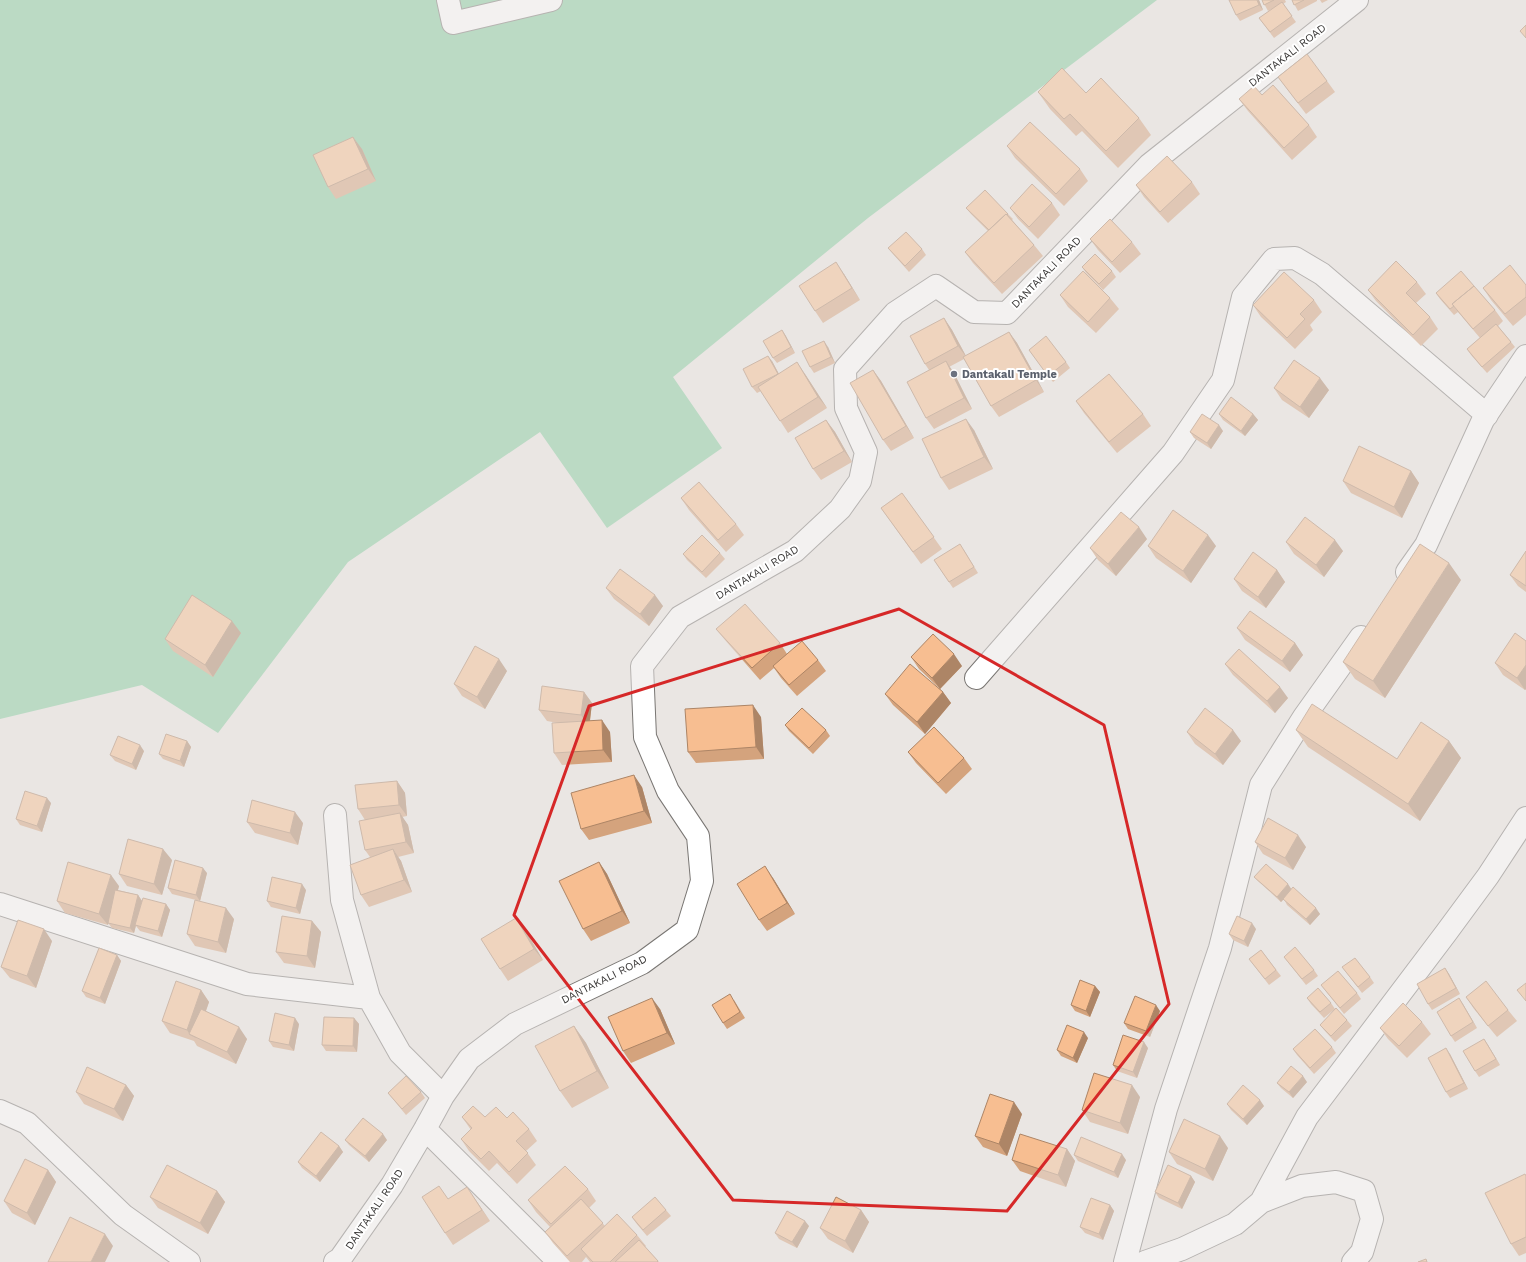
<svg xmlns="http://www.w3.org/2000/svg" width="1526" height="1262" font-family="'Work Sans',sans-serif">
<rect width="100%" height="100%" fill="#eae6e3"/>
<!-- green -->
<path fill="#83cc9d" d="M0,0H1157L868,218L673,377L722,448L607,528L540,432L348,562L218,733L142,685L0,719Z"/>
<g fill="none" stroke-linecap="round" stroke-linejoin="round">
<!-- street casing -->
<g stroke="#797673" stroke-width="24">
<path id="street" d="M448,0L453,23L551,0
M1407,572L1426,545L1483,420L1526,356
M976,678L1173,453L1223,380L1243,297L1274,259L1295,258L1322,274L1487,415
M335,815L342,900L369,998L400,1053L443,1096
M0,904L247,984L369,998
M0,1111L27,1123L123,1215L189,1262
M425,1129L559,1262
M1261,1202L1307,1117L1446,933L1488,876L1526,818
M335,1262L340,1259L392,1185L425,1129L443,1096L469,1059L515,1024L642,963L687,930L702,881L698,836L668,791L645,737L642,666L680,617L795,551L840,509L860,481L866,452L846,408L845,369L895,313L936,286L974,312L1007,313L1149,165L1357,0
M1125,1262L1166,1109L1220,948L1261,785L1304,717L1361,637
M1145,1262L1182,1249L1235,1224L1261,1202L1302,1186L1336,1182L1364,1191L1372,1219L1362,1252L1353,1262"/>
</g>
<!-- street -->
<use href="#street" stroke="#fff" stroke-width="22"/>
</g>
<!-- wall -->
<path fill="#d4a37d" d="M1259,0L1263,10L1240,21L1236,15Z
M1262,0H1285L1286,2L1283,4L1296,22L1274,38L1259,18L1272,9L1268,11Z
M1292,0H1317V1L1298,11Z
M1320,0H1328L1322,3Z
M1278,77L1327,81L1335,92L1306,114Z
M1038,92L1086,93L1139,118L1151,135L1118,168L1082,131L1076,136L1050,109Z
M1262,95L1309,125L1317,137L1292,160L1248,111L1239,99Z
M1007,146L1080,169L1088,181L1064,206L1015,158Z
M362,149L376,181L336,199L328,187Z
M1192,182L1200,194L1168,223L1144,197L1136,185Z
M1052,203L1060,215L1038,239L1018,219L1010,208Z
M966,208L1008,214L1013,219L1012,220L1034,245L1043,256L1002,294L973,263L965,252L988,231L971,214Z
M1090,239L1132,242L1141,254L1120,273L1098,250Z
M888,248L922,249L926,255L909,272L893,254Z
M1082,267L1112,271L1116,277L1103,290L1086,273Z
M844,274L860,300L823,323L815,311Z
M1417,282L1426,294L1416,303L1430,317L1438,329L1421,346L1376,301L1368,290Z
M1526,285V315L1513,326L1491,300L1483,288Z
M1436,293L1495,310L1503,321L1498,326L1511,342L1515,347L1487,373L1471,355L1467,349L1480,338L1458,312L1454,315L1440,299Z
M1060,295L1110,298L1119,309L1096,333L1068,307Z
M1314,300L1322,312L1310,325L1313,330L1295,349L1261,317L1253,305Z
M944,318L952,330L966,356L1009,332L1017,343L1044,392L999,417L991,406L964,359L949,367L954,373L972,409L934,429L926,418L929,370L925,364Z
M782,330L795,353L777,363L773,358Z
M828,347L835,363L814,373L810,367Z
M1029,350L1066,362L1070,368L1053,382Z
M772,361L779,374H805L827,408L788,433L761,391L757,393L752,387Z
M873,370L881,381L914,438L891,451L883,440Z
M1274,388L1329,390L1309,418L1282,400Z
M1076,401L1143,414L1151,426L1117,453L1084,413Z
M1219,414H1253L1258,420L1245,436L1223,420Z
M826,420L835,432L852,462L821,480L813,469Z
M974,430L993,469L949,490L941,478Z
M1223,431L1211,449L1194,438L1190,432Z
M1411,471L1419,483L1402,518L1351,493L1343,481Z
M902,493L942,549L921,564L881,508Z
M681,498L736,524L744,535L726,552L689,510Z
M1147,539L1116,576L1098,560L1090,548Z
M1286,542L1343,551L1324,577L1294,554Z
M1148,546H1216L1191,583L1156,558Z
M964,550L978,573L953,588L934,560Z
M1526,551V592L1518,586L1510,575Z
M720,553L725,559L706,578L687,560L683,554Z
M1277,570L1285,582L1266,608L1242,591L1234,579Z
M1461,580L1385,698L1355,679L1343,662Z
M606,588L663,606L649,626L614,599Z
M1237,628L1295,643L1303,655L1290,672L1245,640Z
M716,629L780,643L787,654L818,660L826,671L797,696L781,678L774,668L760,680L725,640Z
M241,633L213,677L173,651L165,639Z
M1526,641V689L1525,690L1503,675L1495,663Z
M911,657L962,666L940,689L943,692L951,703L925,734L893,705L885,694L939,688L919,669Z
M1225,664L1288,698L1275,713L1233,675Z
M507,671L485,709L462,696L454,684Z
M584,692L592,703L590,721L610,732L612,762L562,765L554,753L558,723L547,721L539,710Z
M761,717L764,759L696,763L688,752Z
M785,725L826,730L830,736L813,754L789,731Z
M1296,730L1397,759L1449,741L1461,758L1420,821L1308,747Z
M1187,732L1241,741L1223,765L1195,744Z
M187,741L191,747L184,767L163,759L159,754Z
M144,751L136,770L115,761L110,755Z
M908,752L964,758L972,769L946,794L916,763Z
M397,781L405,793L407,816L402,817L408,825L414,853L398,857L401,861L412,892L369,907L361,895L370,857L365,850V820L358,809Z
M642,787L652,823L589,840L581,829Z
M51,803L42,832L20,825L16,819Z
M247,822L303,823L298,845L255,833Z
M1255,842L1306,847L1293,870L1263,854Z
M172,860L162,895L127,886L119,874Z
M599,862L607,874L630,923L591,941L583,929Z
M207,873L200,901L172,894L168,888Z
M1254,877L1291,889L1320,914L1310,925L1287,905L1284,899L1281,902L1259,882Z
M773,878L795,914L767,931L759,920Z
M119,886L118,890L138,895L142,901L140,909L166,904L170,910L162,937L140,931L136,926L134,933L112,928L108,923V925L65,913L57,901Z
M306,890L300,914L271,907L267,901Z
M234,919L226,953L195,946L187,934Z
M312,921L321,932L315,968L284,963L276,952Z
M1256,929L1248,947L1233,940L1229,934Z
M525,930L543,960L508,981L500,969Z
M52,941L36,988L10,978L1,967Z
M1261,950L1281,976L1269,985L1249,959Z
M117,955L121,961L105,1004L86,997L82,991Z
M1284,957L1314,970L1318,976L1306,985Z
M1342,967L1370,977L1374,983L1362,993Z
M1445,968L1449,974L1460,994L1432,1010L1428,1004Z
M1321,985L1357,993L1361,999L1344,1014Z
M1095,986L1100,992L1090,1017L1075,1011L1071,1005Z
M201,990L209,1002L206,1011L247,1039L236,1064L197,1046L194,1041L170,1033L162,1021Z
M1466,997L1508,1010L1517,1021L1497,1037L1474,1009Z
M1307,998L1331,1003L1335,1009L1324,1018L1311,1004Z
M1459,998L1477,1028L1455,1042L1451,1036Z
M734,1000L745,1018L727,1029L723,1023Z
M660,1009L675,1044L631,1063L623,1051Z
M1160,1011L1150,1037L1128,1029L1124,1023Z
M354,1018L359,1024L357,1052L326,1051L322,1045Z
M1347,1020L1352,1026L1335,1042L1324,1030L1320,1025Z
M1422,1022L1431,1034L1407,1058L1388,1039L1380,1028Z
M299,1024L294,1051L273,1047L269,1041Z
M574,1026L586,1043L609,1088L572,1108L560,1091Z
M1088,1038L1077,1063L1061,1056L1057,1050Z
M1484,1039L1500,1065L1479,1077L1475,1071Z
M1332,1047L1336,1053L1314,1074L1297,1055L1293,1049Z
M1148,1048L1137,1078L1117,1071L1113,1065Z
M1450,1054L1468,1089L1450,1098L1446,1092Z
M1307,1082L1293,1098L1281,1088L1277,1083Z
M126,1085L134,1096L123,1121L84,1104L76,1092Z
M421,1092L425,1098L406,1115L392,1098L388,1093Z
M1140,1097L1128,1134L1090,1122L1082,1110Z
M1227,1104L1264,1106L1247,1125L1231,1110Z
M1022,1114L1007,1156L983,1147L975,1136Z
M462,1117L507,1118L529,1129L537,1141L526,1151L536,1165L517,1184L497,1163L489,1171L469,1151L461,1139L471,1130Z
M345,1140H387L369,1162L349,1145Z
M339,1146L343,1152L320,1182L302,1168L298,1162Z
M1228,1148L1213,1181L1177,1164L1169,1152Z
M1067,1149L1075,1161L1066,1187L1020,1171L1012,1160Z
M1074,1155L1126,1160L1118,1178L1078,1161Z
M48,1170L56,1182L35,1225L12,1213L4,1201Z
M1191,1176L1195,1182L1182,1209L1159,1198L1155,1192Z
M1526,1176V1253L1519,1256L1511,1244Z
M588,1189L596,1201L589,1208L605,1226L637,1235L646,1246L645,1247L659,1262H590L586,1257L582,1262H570L553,1243L545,1232L550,1227L536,1212L528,1200Z
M217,1191L225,1202L208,1234L158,1208L150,1197Z
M448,1199H475L490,1221L453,1245L445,1233Z
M1110,1205L1114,1211L1103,1240L1085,1233L1080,1227Z
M666,1210L671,1216L647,1236L636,1223L632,1217Z
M861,1210L869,1222L853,1253L828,1239L820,1228Z
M809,1226L797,1248L779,1239L775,1233Z"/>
<!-- shaded-wall -->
<path fill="#ad8566" d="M1257,0H1259L1263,10L1259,5Z
M353,137L362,149L376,181L368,169Z
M836,262L844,274L860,300L852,288Z
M944,318L952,330L967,358L958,346Z
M782,330L786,336L795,353L791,347Z
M1009,332L1017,343L1044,392L1036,380Z
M824,341L828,347L835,363L831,357Z
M768,356L772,361L782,380L778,374Z
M946,361L954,373L972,409L964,398Z
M797,362L805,374L827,408L818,397Z
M873,370L881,381L914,438L906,426Z
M1320,378L1329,390L1309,418L1300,407Z
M1253,414L1258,420L1245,436L1241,431Z
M966,419L974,430L993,469L984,457Z
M826,420L835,432L852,462L844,451Z
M1219,425L1223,431L1211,449L1207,443Z
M1411,471L1419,483L1402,518L1394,507Z
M1139,527L1147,539L1116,576L1108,564Z
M1208,535L1216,546L1191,583L1183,571Z
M1335,540L1343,551L1324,577L1316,565Z
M1449,563L1461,580L1385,698L1373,681Z
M1277,570L1285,582L1266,608L1258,597Z
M655,595L663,606L649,626L640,614Z
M232,621L241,633L213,677L205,665Z
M1295,643L1303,655L1290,672L1282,661Z
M954,654L962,666L940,689L932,678Z
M499,659L507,671L485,709L477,697Z
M1526,665V689L1525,690L1517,678Z
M1280,687L1288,698L1275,713L1267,701Z
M584,692L592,703L589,727L581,715Z
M943,692L951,703L925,734L917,722Z
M753,705L761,717L764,759L756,747Z
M602,720L610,732L612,762L603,750Z
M1233,730L1241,741L1223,765L1215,754Z
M187,741L191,747L184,767L180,761Z
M1449,741L1461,758L1420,821L1408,804Z
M140,745L144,751L136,770L132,764Z
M634,775L642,787L652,823L644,811Z
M397,781L405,793L407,816L399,805Z
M47,798L51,803L42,832L37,826Z
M295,812L303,823L298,845L290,833Z
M400,813L408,825L414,853L406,842Z
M1298,835L1306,847L1293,870L1285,858Z
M163,849L172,860L162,895L154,884Z
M393,849L401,861L412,892L404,880Z
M599,862L607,874L630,923L622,911Z
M765,866L773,878L795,914L787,903Z
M203,868L207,873L200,901L196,895Z
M111,875L119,886L108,925L99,914Z
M302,884L306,890L300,914L296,908Z
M1288,884L1292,890L1281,902L1277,897Z
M138,895L142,901L134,933L130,928Z
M166,904L170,910L162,937L158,931Z
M226,908L234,919L226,953L218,942Z
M1316,908L1320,914L1310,925L1306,919Z
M516,918L525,930L543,960L534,949Z
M312,921L321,932L315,968L307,956Z
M1252,923L1256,929L1248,947L1244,941Z
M44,929L52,941L36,988L27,976Z
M117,955L121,961L105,1004L100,998Z
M1445,968L1449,974L1460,994L1456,988Z
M1095,986L1100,992L1090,1017L1086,1011Z
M201,990L209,1002L196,1038L190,1035L187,1030Z
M652,998L660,1009L675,1044L667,1033Z
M1459,998L1463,1004L1477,1028L1473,1022Z
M1156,1005L1160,1011L1150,1037L1146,1031Z
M295,1018L299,1024L294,1051L289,1045Z
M354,1018L359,1024L357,1052L353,1046Z
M574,1026L586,1043L609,1088L597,1071Z
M239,1027L247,1039L236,1064L227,1052Z
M1084,1032L1088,1038L1077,1063L1073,1058Z
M1484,1039L1488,1045L1500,1065L1496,1059Z
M1144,1042L1148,1048L1137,1078L1133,1072Z
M1446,1048L1450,1054L1468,1089L1464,1083Z
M1303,1076L1307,1082L1293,1098L1289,1092Z
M126,1085L134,1096L123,1121L114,1109Z
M1132,1085L1140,1097L1128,1134L1120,1123Z
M1260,1100L1264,1106L1247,1125L1243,1119Z
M1014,1102L1022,1114L1007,1156L999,1144Z
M383,1134L387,1140L369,1162L365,1156Z
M1220,1136L1228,1148L1213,1181L1205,1169Z
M339,1146L343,1152L320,1182L316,1176Z
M1067,1149L1075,1161L1066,1187L1058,1175Z
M1122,1154L1126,1160L1118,1178L1114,1172Z
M48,1170L56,1182L35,1225L27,1213Z
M1191,1176L1195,1182L1182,1209L1178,1203Z
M467,1187L475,1199L490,1221L482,1210Z
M217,1191L225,1202L208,1234L200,1223Z
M1110,1205L1114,1211L1103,1240L1099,1234Z
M861,1210L869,1222L853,1253L845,1241Z
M805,1221L809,1226L797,1248L792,1242Z
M105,1234L113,1246L105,1262H91Z"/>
<!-- building -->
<path fill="#f7be91" stroke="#ad8566" d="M1229,0H1257L1259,5L1236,15Z
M1262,0H1274L1264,5Z
M1292,0H1304L1294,5Z
M1282,2L1292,16L1270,32L1259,18Z
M1526,25V38L1520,31Z
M1307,54L1327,81L1298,103L1278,77Z
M1062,68L1086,93L1101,78L1139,118L1106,151L1070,114L1064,119L1038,92Z
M1273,85L1309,125L1284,148L1239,99L1254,86L1262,95Z
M1030,122L1080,169L1056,194L1007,146Z
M353,137L368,169L328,187L313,155Z
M1167,156L1192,182L1160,212L1136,185Z
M1032,184L1052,203L1029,227L1010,208Z
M985,190L1008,214L1007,215L1006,214L989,230L966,208Z
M1006,214L1034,245L994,283L965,252Z
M1110,219L1132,242L1112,262L1090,239Z
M906,232L922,249L905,266L888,248Z
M1095,254L1112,271L1099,284L1082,267Z
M1396,261L1417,282L1406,293L1430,317L1413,335L1368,290Z
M836,262L852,288L815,311L799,286Z
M1510,265L1526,285V297L1505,314L1483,288Z
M1083,271L1110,298L1088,322L1060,295Z
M1461,271L1474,286L1452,304L1454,306L1450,309L1436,293Z
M1284,272L1314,300L1300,314L1305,319L1287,338L1253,305Z
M1474,286L1495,310L1473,329L1452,304Z
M944,318L958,346L925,364L910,336Z
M1496,324L1511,342L1482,367L1467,349Z
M782,330L791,347L773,358L763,341Z
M1009,332L1036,380L991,406L963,357Z
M1046,336L1066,362L1048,376L1029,350Z
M824,341L831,357L810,367L802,351Z
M768,356L778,374L752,387L743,369Z
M1294,360L1320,378L1300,407L1274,388Z
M946,361L964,398L926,418L907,382Z
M797,362L818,397L780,421L758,387Z
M873,370L906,426L883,440L850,383Z
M1109,374L1143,414L1109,442L1076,401Z
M1231,397L1253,414L1241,431L1219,414Z
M1202,414L1219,425L1207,443L1190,432Z
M966,419L984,457L941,478L922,439Z
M826,420L844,451L813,469L795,438Z
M1359,446L1411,471L1394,507L1343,481Z
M699,482L736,524L718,540L681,498Z
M902,493L934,537L913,552L881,508Z
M1173,510L1208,535L1183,571L1148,546Z
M1121,512L1139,527L1108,564L1090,548Z
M1305,517L1335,540L1316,565L1286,542Z
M702,535L720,553L702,572L683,554Z
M960,544L974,567L949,582L934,560Z
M1420,544L1449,563L1373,681L1343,662Z
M1526,551V586L1510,575Z
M1253,552L1277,570L1258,597L1234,579Z
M620,569L655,595L640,614L606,588Z
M192,595L232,621L205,665L165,639Z
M745,604L780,643L752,668L716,629Z
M1250,611L1295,643L1282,661L1237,628Z
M1515,633L1526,641V665L1517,678L1495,663Z
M933,634L954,654L932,678L911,657Z
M802,641L818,660L789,685L773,666Z
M475,646L499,659L477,697L454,684Z
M1239,649L1280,687L1267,701L1225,664Z
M910,664L943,692L917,722L885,694Z
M542,686L584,692L581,715L539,710Z
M1312,704L1397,759L1421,722L1449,741L1408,804L1296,730Z
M753,705L756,747L688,752L685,709Z
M802,708L826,730L809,748L785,725Z
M1205,708L1233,730L1215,754L1187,732Z
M602,720L603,750L554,753L552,723Z
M934,727L964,758L938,783L908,752Z
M166,734L187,741L180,761L159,754Z
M118,736L140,745L132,764L110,755Z
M634,775L644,811L581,829L571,793Z
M397,781L399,805L358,809L355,785Z
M25,791L47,798L37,826L16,819Z
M252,800L295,812L290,833L247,822Z
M400,813L406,842L365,850L359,821Z
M1268,818L1298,835L1285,858L1255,842Z
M128,839L163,849L154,884L119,874Z
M393,849L404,880L361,895L350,865Z
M175,860L203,868L196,895L168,888Z
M68,862L111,875L99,914L57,901Z
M599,862L622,911L583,929L559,881Z
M1266,864L1288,884L1277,897L1254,877Z
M765,866L787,903L759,920L737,884Z
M272,877L302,884L296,908L267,901Z
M1293,887L1316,908L1306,919L1283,899Z
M115,890L138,895L130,928L108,923Z
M143,898L166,904L158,931L135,925Z
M195,900L226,908L218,942L187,934Z
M282,916L312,921L307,956L276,952Z
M1237,916L1252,923L1244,941L1229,934Z
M516,918L534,949L500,969L481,939Z
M18,920L44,929L27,976L1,967Z
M1295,947L1314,970L1302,979L1284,957Z
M99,948L117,955L100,998L82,991Z
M1261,950L1276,970L1265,979L1249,959Z
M1355,958L1370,977L1358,987L1342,967Z
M1445,968L1456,988L1428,1004L1417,984Z
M1338,971L1357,993L1340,1008L1321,985Z
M1080,980L1095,986L1086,1011L1071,1005Z
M176,981L201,990L187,1030L162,1021Z
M1486,981L1508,1010L1488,1026L1466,997Z
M1526,983V1001L1517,990Z
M1318,988L1331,1003L1320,1012L1307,998Z
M730,994L740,1012L723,1023L712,1005Z
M1135,996L1156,1005L1146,1031L1124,1023Z
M652,998L667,1033L623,1051L608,1017Z
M1459,998L1473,1022L1451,1036L1437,1012Z
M1403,1003L1422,1022L1399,1046L1380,1028Z
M1336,1008L1347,1020L1331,1036L1320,1025Z
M201,1009L239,1027L227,1052L189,1034Z
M275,1013L295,1018L289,1045L269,1041Z
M324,1017L354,1018L353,1046L322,1045Z
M1067,1025L1084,1032L1073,1058L1057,1050Z
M574,1026L597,1071L560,1091L535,1046Z
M1315,1029L1332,1047L1310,1068L1293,1049Z
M1123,1035L1144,1042L1133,1072L1113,1065Z
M1484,1039L1496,1059L1475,1071L1463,1051Z
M1446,1048L1464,1083L1446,1092L1428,1058Z
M1291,1066L1303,1076L1289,1092L1277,1083Z
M87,1067L126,1085L114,1109L76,1092Z
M1094,1073L1132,1085L1120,1123L1082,1110Z
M406,1076L421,1092L402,1109L388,1093Z
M1243,1085L1260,1100L1243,1119L1227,1104Z
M990,1094L1014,1102L999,1144L975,1136Z
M473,1106L485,1117L496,1107L507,1118L513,1112L529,1129L516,1141L528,1153L509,1172L489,1151L481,1159L461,1139L472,1128L462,1117Z
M363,1118L383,1134L365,1156L345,1140Z
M1184,1119L1220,1136L1205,1169L1169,1152Z
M321,1132L339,1146L316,1176L298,1162Z
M1020,1134L1067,1149L1058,1175L1012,1160Z
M1081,1137L1122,1154L1114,1172L1074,1155Z
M25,1159L48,1170L27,1213L4,1201Z
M167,1165L217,1191L200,1223L150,1197Z
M1168,1165L1191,1176L1178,1203L1155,1192Z
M565,1166L588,1189L551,1224L528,1200Z
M1525,1174L1526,1176V1237L1511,1244L1485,1193Z
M439,1186L448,1199L467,1187L482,1210L445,1233L422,1197Z
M655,1197L666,1210L643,1230L632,1217Z
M836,1197L861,1210L845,1241L820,1228Z
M1091,1198L1110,1205L1099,1234L1080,1227Z
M581,1199L603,1223L567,1256L545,1232Z
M787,1211L805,1221L792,1242L775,1233Z
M617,1214L637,1235L610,1262H593L581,1249Z
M70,1217L105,1234L91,1262H48Z
M639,1240L658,1261L657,1262H615Z
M1426,1259L1427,1262H1418Z"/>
<!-- marked area -->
<path d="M0 0H1526V1262H0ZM899,609L1104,725L1169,1004L1007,1211L733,1200L514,915L589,706Z" fill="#eae6e3" fill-opacity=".55" fill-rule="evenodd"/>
<path fill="none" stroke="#d62828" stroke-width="3" stroke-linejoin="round" d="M899,609L1104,725L1169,1004L1007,1211L733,1200L514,915L589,706Z"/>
<!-- markers -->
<circle fill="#6b7280" stroke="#fff" stroke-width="1.5" cx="954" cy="374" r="4"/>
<g text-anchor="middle" stroke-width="4" stroke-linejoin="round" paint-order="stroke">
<!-- street labels -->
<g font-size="11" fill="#383635" stroke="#fff">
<text transform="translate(1287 55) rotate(-38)" y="4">DANTAKALI ROAD</text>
<text transform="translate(1046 272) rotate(-46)" y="4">DANTAKALI ROAD</text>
<text transform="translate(757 572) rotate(-31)" y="4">DANTAKALI ROAD</text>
<text transform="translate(604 979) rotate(-27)" y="4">DANTAKALI ROAD</text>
<text transform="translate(374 1209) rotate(-56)" y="4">DANTAKALI ROAD</text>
</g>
<!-- worship labels -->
<g font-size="11" font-weight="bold" fill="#5b616d" stroke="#fff" text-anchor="start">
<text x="962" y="378">Dantakali Temple</text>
</g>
</g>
</svg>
